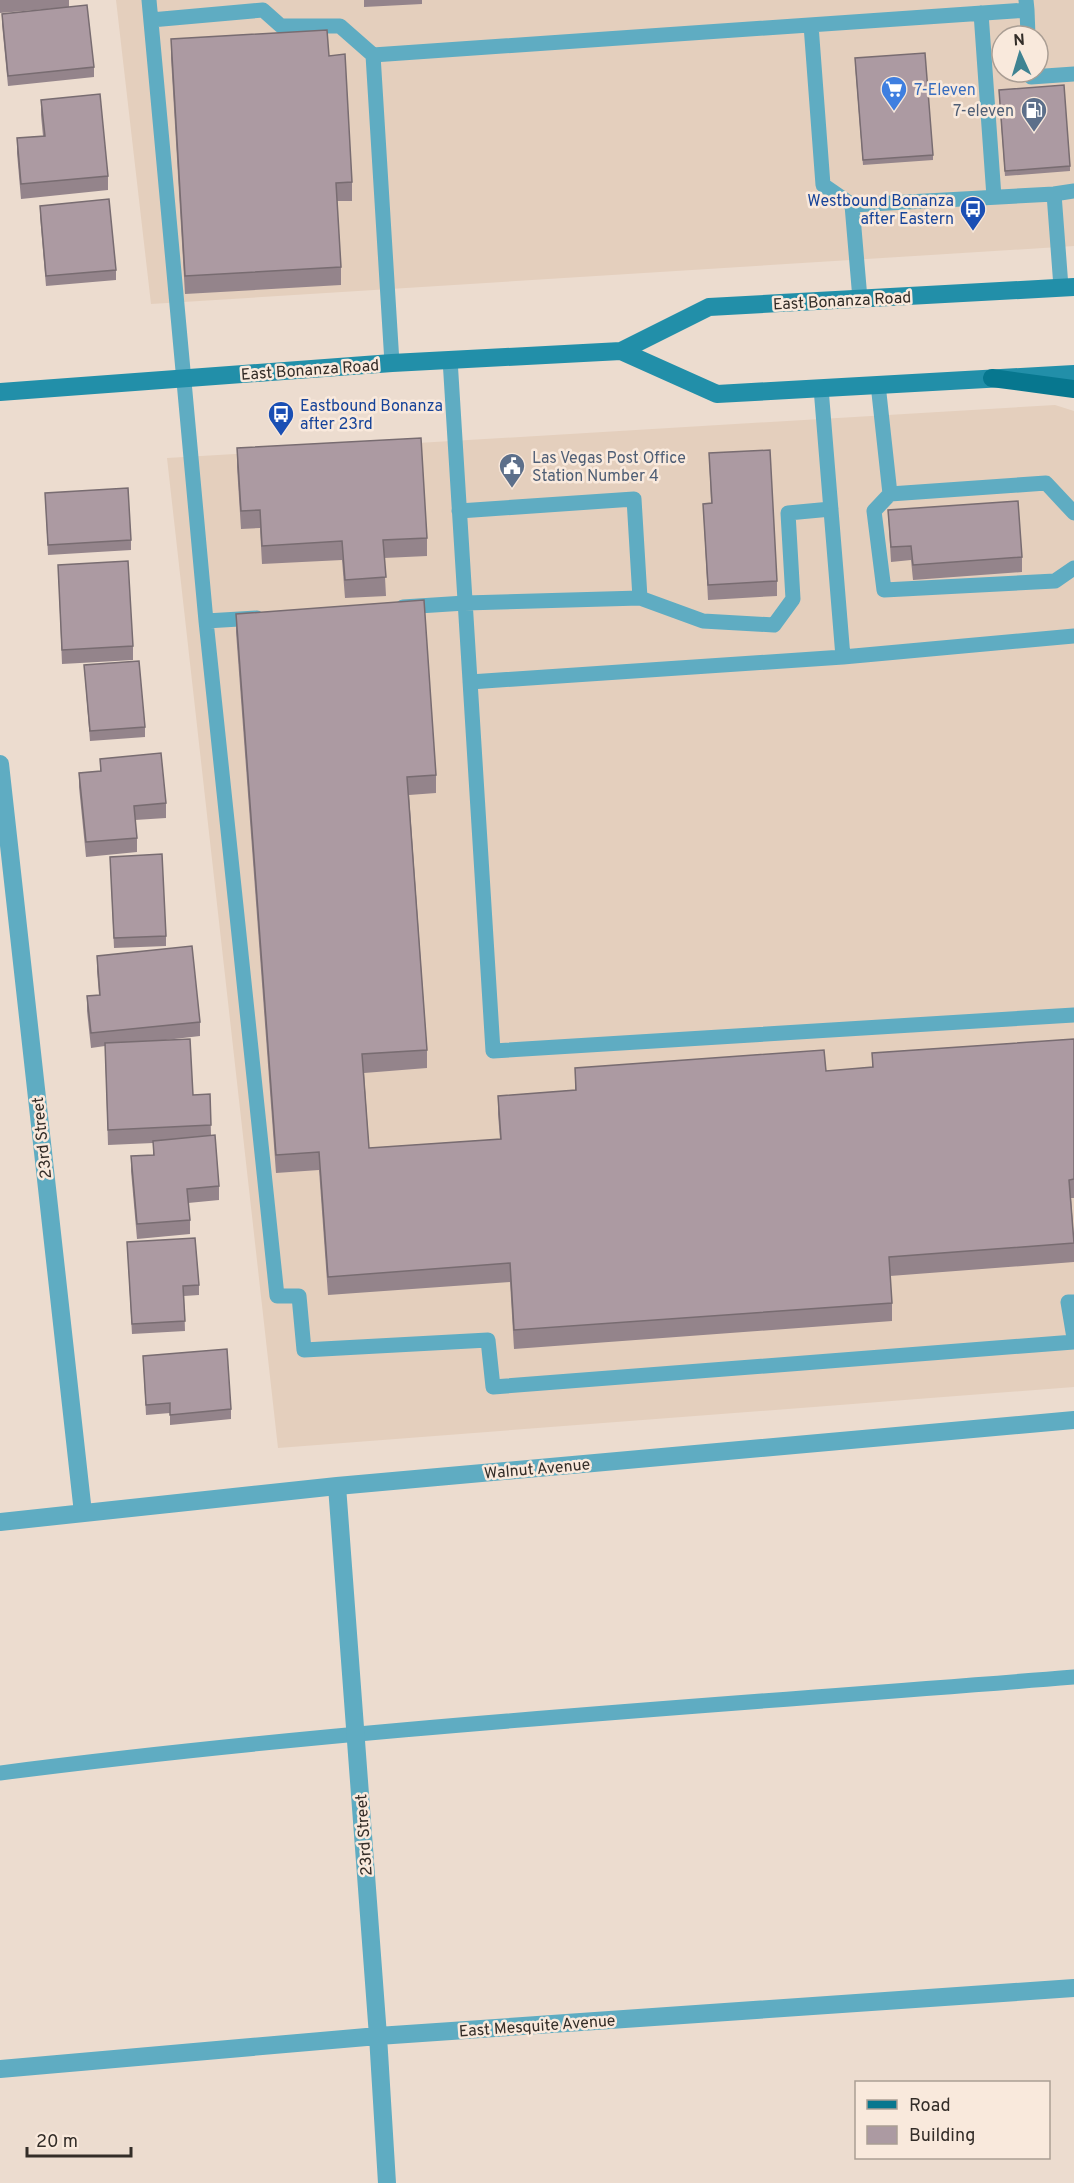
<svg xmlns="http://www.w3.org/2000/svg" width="1074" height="2183" font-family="Overpass,sans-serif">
<rect width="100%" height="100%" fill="#ecdccf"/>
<!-- built -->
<path fill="#e4cfbd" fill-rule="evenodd" d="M116,0H1074V246L151,304ZM1002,36H1038V72H1002Z
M1055,405L1074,411V1387L278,1448L167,458Z"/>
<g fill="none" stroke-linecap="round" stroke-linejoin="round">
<!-- lane -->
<path stroke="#5facc2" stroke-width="15" d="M149,0L206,621L277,1296H299L304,1350L488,1340L493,1387L1074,1342
M1027,10L1028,36
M981,13L994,197
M151,20L263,10L281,26H340L373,55L392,363
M811,25L823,185L852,205L860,299
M373,55L1027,10L1026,0
M1031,72V77L1074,74
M1054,194L1061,287
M852,205L1054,194L1074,191
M450,359L493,1051L1074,1015
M878,384L890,494L1046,483L1074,513
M821,388L843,657L1074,636
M890,494L874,511L884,590L1055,581L1074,568
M459,511L634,499L640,598
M403,607L465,603L640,598L703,621L774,625L793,599L788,513L831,509
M206,621L257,618
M470,682L843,657
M1074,1302H1068L1074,1338
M0,1773C356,1727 716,1706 1074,1677"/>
<!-- street -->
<path stroke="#5facc2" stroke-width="18" d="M0,764L83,1513
M337,1486L378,2036L387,2183
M0,1522L337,1486L1074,1420
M0,2069L378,2036L1074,1988"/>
<!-- secondary -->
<path stroke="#228fa9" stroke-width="18" d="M621,351L717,394L1074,374
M0,392L392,363L621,351L709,307L1074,287"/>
<!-- primary -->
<path stroke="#07778f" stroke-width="18" d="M992,378L1074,389"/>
</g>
<!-- wall -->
<path fill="#94848b" d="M0,0H69V7L94,67V77L8,86L2,24V14L59,8L0,13Z
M364,0H422V4L364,7Z
M171,39L329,56L352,182V201H337L341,267V285L185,294L171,58Z
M855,64L933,155V160L863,165Z
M999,95L1070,166V171L1005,176Z
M41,100L108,176V190L21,199L17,153V138L43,136L41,115Z
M40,206L116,270V280L46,286L40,216Z
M237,448L427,538V556L384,558L386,596L345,598L342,560L262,564L260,528L241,529L237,467Z
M709,453L777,581V596L708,600L703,504L711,503Z
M45,493L131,540V550L48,555Z
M888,510L1022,557V572L913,580L911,560L891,562Z
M58,565L133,646V660L62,664Z
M236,614L436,775V793L409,795L427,1050V1068L364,1073L369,1148L500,1139L498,1114V1096L575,1090V1068L826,1071L872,1067V1053L1074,1039V1198H1071L1074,1241V1262L890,1276L892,1303V1321L514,1349L510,1282L328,1295L319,1170L276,1173L236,632Z
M84,665L145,727V737L90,741Z
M100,759L166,803V818L135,820L137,838V852L86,857L79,787V773L100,771Z
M110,857L166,936V946L114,948Z
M97,956L200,1022V1036L157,1041L193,1095L210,1094L211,1135L219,1186V1200L188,1203L190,1220V1234L137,1239L131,1171V1156L153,1155V1143L108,1145L105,1046L91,1048L87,1011V996L99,995L97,971Z
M127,1242L199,1285V1295L184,1296L185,1331L132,1334Z
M143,1356L231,1409V1419L170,1425V1413L146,1415Z"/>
<!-- building -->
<path fill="#ac9aa2" stroke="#786c71" stroke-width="1.5" d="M87,5L94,67L8,76L2,14Z
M327,30L329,56L345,54L352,182L336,183L341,267L185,276L171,39Z
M925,53L933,155L863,160L855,58Z
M1064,85L1070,166L1005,171L999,90Z
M100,94L108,176L21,184L17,138L45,136L41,100Z
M109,199L116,270L46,276L40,206Z
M421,438L427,538L383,540L386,577L345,580L342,541L262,546L260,510L241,511L237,448Z
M770,450L777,581L708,585L703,504L712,503L709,453Z
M128,488L131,540L48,545L45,493Z
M1018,501L1022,557L913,565L911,546L891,547L888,510Z
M128,561L133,646L62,650L58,565Z
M424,600L436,775L407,777L427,1050L362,1054L369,1148L501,1139L498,1096L576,1090L575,1068L824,1050L826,1071L873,1067L872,1053L1074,1039V1179L1069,1180L1074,1243L889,1257L892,1303L514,1330L510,1263L328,1277L319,1152L276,1155L236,614Z
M139,661L145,727L90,731L84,665Z
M161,753L166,803L134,806L137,838L86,842L79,773L101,771L100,759Z
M162,854L166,936L114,938L110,857Z
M192,946L200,1022L91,1033L87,996L100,995L97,956Z
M190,1039L193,1095L210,1094L211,1125L108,1130L105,1043Z
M215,1135L219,1186L187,1189L190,1220L137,1224L131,1156L154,1155L153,1141Z
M195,1238L199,1285L183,1286L185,1321L132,1324L127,1242Z
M227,1349L231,1409L170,1415V1403L146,1405L143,1356Z"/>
<!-- icons -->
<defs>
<g id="supermarket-pin" transform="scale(1.35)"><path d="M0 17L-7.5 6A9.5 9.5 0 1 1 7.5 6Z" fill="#3f7fe0" stroke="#f9e9dc"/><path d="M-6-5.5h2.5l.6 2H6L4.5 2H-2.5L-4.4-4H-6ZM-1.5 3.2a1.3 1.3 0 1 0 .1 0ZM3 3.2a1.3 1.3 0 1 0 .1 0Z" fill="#fff"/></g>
<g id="fuel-pin" transform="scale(1.35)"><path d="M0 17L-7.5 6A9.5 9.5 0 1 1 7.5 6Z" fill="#5c6f8a" stroke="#f9e9dc"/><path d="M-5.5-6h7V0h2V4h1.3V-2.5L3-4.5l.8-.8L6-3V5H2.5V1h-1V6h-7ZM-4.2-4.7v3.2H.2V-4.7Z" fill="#fff"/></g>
<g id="bus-pin" transform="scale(1.35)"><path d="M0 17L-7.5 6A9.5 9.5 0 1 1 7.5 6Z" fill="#1a4fb4" stroke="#f9e9dc"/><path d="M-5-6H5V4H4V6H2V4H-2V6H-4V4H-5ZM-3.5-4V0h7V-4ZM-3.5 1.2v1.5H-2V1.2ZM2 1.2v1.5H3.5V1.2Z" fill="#fff"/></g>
<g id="civic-pin" transform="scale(1.35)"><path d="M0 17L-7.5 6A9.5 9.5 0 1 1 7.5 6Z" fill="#5c6f8a" stroke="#f9e9dc"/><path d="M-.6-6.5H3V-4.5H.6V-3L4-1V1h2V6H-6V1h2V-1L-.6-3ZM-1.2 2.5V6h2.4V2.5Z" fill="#fff"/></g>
</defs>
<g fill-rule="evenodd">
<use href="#supermarket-pin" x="894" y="89"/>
<use href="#fuel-pin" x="1034" y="110"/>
<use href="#bus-pin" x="973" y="209"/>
<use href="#bus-pin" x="281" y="414"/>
<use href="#civic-pin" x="512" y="466"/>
</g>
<g text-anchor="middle" stroke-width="5" stroke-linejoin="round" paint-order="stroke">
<!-- shop labels -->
<g font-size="16" fill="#366cbe" stroke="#f9e9dc" text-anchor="start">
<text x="914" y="95">7-Eleven</text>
</g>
<!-- service labels -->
<g font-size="16" fill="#4e5e75" stroke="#f9e9dc" text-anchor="end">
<text x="1014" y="116">7-eleven</text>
<text x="532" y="463" text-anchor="start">Las Vegas Post Office<tspan x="532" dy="18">Station Number 4</tspan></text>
</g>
<!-- transit labels -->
<g font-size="16" fill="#164399" stroke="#f9e9dc" text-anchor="end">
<text x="954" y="206">Westbound Bonanza<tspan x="954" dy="18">after Eastern</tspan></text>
<text x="300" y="411" text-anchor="start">Eastbound Bonanza<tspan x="300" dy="18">after 23rd</tspan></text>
</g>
<!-- street labels -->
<g font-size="16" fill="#332d28" stroke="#f9e9dc">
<text transform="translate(842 300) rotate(-3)" y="6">East Bonanza Road</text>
<text transform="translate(310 369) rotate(-4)" y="6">East Bonanza Road</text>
<text transform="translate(41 1138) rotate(-96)" y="6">23rd Street</text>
<text transform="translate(537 1468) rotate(-5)" y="6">Walnut Avenue</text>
<text transform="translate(363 1835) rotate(-94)" y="6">23rd Street</text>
<text transform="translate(537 2025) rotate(-4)" y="6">East Mesquite Avenue</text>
</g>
</g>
<!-- legend -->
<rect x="855" y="2081" width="195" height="78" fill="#f9e9dc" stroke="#aa9e94" stroke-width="1.5"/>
<rect x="867" y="2100" width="30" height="9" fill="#07778f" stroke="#aa9e94" stroke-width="1.5"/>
<text x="909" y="2111" font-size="18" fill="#332d28">Road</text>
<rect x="867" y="2126" width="30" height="18" fill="#ac9aa2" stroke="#aa9e94" stroke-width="1.5"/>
<text x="909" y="2141" font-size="18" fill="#332d28">Building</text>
<!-- north arrow -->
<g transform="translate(1020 54) rotate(356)"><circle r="28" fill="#f9e9dc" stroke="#aa9e94" stroke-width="1.5"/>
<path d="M0-4.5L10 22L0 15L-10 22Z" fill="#3f8392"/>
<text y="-9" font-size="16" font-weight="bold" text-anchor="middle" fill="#332d28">N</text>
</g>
<!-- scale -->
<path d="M27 2147v9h104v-9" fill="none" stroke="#332d28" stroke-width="3"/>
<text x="36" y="2147" font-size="18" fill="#332d28" stroke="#f9e9dc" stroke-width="4.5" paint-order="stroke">20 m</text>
</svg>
